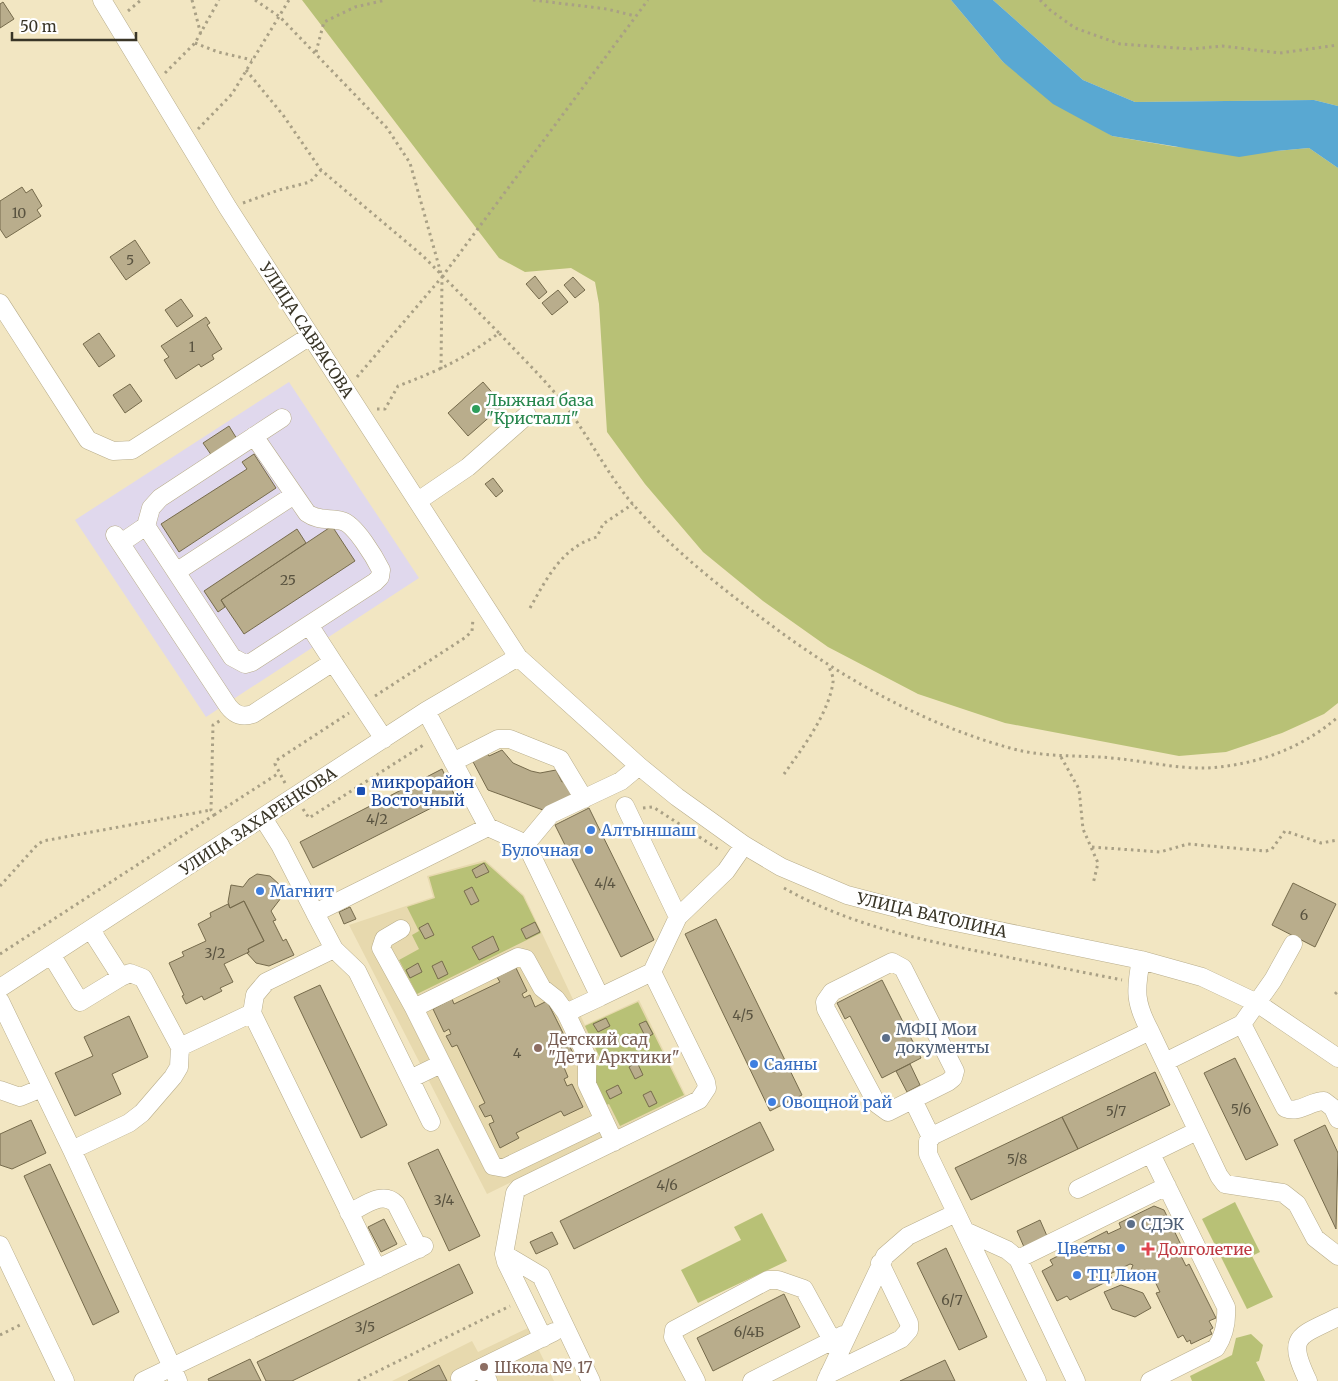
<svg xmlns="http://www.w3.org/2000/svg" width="1338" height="1381" font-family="Merriweather,serif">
<rect width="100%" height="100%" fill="#f2e6c2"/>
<!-- commercial -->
<path fill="#e0d8ed" d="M289,382L419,578L206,717L75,520Z"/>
<!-- built -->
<path fill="#e7d9ae" d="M485,860L524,895L585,1025L639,1000L686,1096L487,1194L349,925L433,897L427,876Z
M528,1328L554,1381H392L472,1341L478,1352Z"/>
<!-- green -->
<path fill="#b8c176" d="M302,0H951L1003,62L1112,136L1176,147L1276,151L1309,148L1338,168V703L1324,714L1282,733L1226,752L1179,756L1005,723L918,694L828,647L763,601L703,552L645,484L607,432L599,304L595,282L571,268L525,272L499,258Z
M993,0H1338V106L1314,100L1135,102L1083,80Z
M485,862L523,896L541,933L417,994L399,960L419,949L412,935L419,931L407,907L435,898L429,877Z
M638,1002L684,1095L620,1126L609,1104L604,1106L593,1083L599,1056L585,1026Z
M1235,1202L1260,1252L1252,1256L1273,1297L1247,1309L1202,1219Z
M762,1213L787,1261L698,1303L681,1270L741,1240L734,1227Z
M1251,1334L1263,1345L1259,1361L1256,1362L1265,1381H1192L1190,1376L1232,1355L1236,1338Z"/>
<!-- water -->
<path fill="#59a8d2" d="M951,0H993L1083,80L1135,102L1314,100L1338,106V168L1309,148L1276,151L1239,157L1112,136L1053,104L1003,62Z"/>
<!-- building -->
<path fill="#b9ad8c" stroke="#766b4c" d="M3,2L14,19L0,28V4Z
M22,187L26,193L32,189L42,206L37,210L41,216L6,238L0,229V201Z
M135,240L150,263L126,280L110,257Z
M535,276L547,292L539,299L526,284Z
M573,277L585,290L575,298L564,285Z
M558,290L568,302L552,315L542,303Z
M181,299L193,316L177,327L165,310Z
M206,317L210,323L207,325L222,349L212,355L214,359L201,367L199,364L176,379L164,360L169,357L161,346Z
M99,333L115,356L99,367L83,344Z
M483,382L503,405L468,436L448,413Z
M130,384L142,401L125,413L113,395Z
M229,426L237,439L212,456L203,443Z
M254,454L276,488L179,552L161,524L247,469L242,462Z
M493,478L503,491L496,497L485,484Z
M332,526L355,561L244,634L221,600Z
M297,529L306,543L221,600L225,607L218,612L204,591Z
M502,750L513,763L531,771L540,773L556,770L562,782L567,780L575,794L543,810L488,790L471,758L486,751L489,756Z
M442,769L455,796L313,868L300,842Z
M589,808L654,940L621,957L555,825Z
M484,863L489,872L476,878L472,870Z
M257,874L270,876L280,885L281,898L271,911L276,920L273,921L283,941L286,939L294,955L269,966L256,963L247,953L249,952L248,949L264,941L244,901L230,908L228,902L231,885L243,887L249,879Z
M1293,883L1336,904L1315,947L1272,925Z
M472,887L479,901L471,905L464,891Z
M244,901L264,941L248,949L249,952L224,964L233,982L220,988L222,991L204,1000L202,996L186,1004L182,996L184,995L169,963L184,956L182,952L206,941L198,924L211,917L210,913L228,904L230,908Z
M350,907L356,919L344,924L339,912Z
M716,919L802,1095L770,1111L685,934Z
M535,922L540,932L526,939L521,929Z
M428,923L434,935L425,939L419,928Z
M493,936L499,950L479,960L472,947Z
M442,961L448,974L438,979L432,966Z
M418,963L422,972L410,978L406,970Z
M516,968L527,991L522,994L524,998L530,995L535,1007L547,1001L576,1059L563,1065L568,1077L564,1079L567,1086L572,1084L583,1107L564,1116L561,1111L516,1133L519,1138L500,1148L489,1124L494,1122L491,1115L485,1117L479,1106L485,1103L457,1045L452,1047L446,1036L451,1034L449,1029L444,1032L433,1009L452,999L454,1004L500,982L497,977Z
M882,980L921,1058L882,1078L850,1016L845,1019L837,1003Z
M320,985L387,1125L361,1138L294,997Z
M129,1016L148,1057L112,1074L121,1094L75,1116L55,1073L93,1056L84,1037Z
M606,1018L610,1026L598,1032L593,1024Z
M646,1021L653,1034L646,1038L639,1024Z
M1235,1058L1278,1145L1246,1160L1204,1073Z
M637,1062L643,1075L635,1079L629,1067Z
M910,1064L920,1085L907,1092L896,1071Z
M1155,1072L1170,1105L1078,1149L1062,1117Z
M618,1085L622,1093L610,1099L606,1091Z
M651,1091L657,1103L649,1107L643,1095Z
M1062,1117L1078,1149L971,1200L955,1168Z
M31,1120L46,1153L12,1169L0,1165V1134Z
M760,1122L774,1150L574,1249L560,1221Z
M1325,1125L1338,1153L1336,1229L1294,1140Z
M438,1149L480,1236L449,1251L408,1163Z
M50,1164L119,1312L93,1325L24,1176Z
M1154,1206L1164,1210L1182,1247L1178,1250L1186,1266L1189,1264L1216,1318L1209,1321L1213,1328L1210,1330L1212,1334L1191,1344L1190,1340L1187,1342L1183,1335L1178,1338L1156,1293L1160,1292L1150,1271L1148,1270L1146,1275L1131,1270L1133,1265L1130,1264L1110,1274L1112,1279L1070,1300L1067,1296L1057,1301L1042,1271L1053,1265L1050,1260L1107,1231L1108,1234L1121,1228L1119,1223Z
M384,1219L397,1244L381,1252L368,1227Z
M1040,1220L1047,1236L1024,1247L1017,1231Z
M552,1232L558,1244L536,1254L530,1242Z
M946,1248L987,1337L959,1350L917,1263Z
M459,1264L473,1293L292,1381H266L257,1362Z
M1121,1285L1143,1293L1151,1308L1135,1317L1112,1309L1104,1292Z
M784,1294L800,1327L713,1371L697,1338Z
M250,1359L261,1381H209L208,1379Z
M945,1360L955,1381H900Z
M439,1365L447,1381H408Z"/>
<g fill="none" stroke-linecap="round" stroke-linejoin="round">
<!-- minor casing -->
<g stroke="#b8ad8b" stroke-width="19">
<path id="minor" d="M102,0L228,208L518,657L639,766L677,797L744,845L781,867L847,895L931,917L1141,960L1202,977L1257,1003L1338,1058
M0,303L88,440L113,451L132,450L310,336
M418,501L468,467L527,415
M146,526L232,657L245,664L252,662L375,582L380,577L381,570C375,558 355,524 342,521C330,518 318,521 307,513L254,436
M115,535L226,703C233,714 241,718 253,714L333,662L384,739
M121,543L146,526L151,508L160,498L282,418
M176,572L294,495
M309,625L333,662
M426,711L488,827
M453,762L498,739H510L560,759L584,799
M625,806L678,917
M263,818L280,845L315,913L488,827L526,844L600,997L652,972
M526,844L551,814L621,781L639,766
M315,913L334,949L266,982L255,995L252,1013L377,1269
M401,929L384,939L381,948L414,1008
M91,930L121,977L130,973L143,978L180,1047L252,1013
M334,949L357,971L431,1122
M52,956L80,1002L121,977
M892,962L903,968L955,1071L953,1078L948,1082L888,1112L877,1104L826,1009L825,1002L832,992Z
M0,988L426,711L518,657
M0,1001L72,1150L172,1367L424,1246
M566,1013L600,997
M1242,1024L1285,1108C1299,1114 1310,1101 1324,1101L1333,1108L1338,1119
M1150,1031L1219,1176L1225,1184L1283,1193L1297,1204L1315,1238L1338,1256
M1165,1062L1242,1024L1273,980L1293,944
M410,1079L441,1064
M0,1090L20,1097L42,1088
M913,1100L931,1137
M604,1120L504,1168L493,1166L414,1008L518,957L526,959L542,988L556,999L566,1013L587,1057V1084L610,1133L614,1142
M72,1150L129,1123L142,1113L173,1077L179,1067L180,1047
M1078,1189L1197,1131
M349,1213C364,1206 383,1190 396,1204L419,1249
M965,1231L1007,1250L1018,1259L1076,1381
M0,1245L65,1381
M504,1254L541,1276L591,1381
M1018,1259L1167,1186
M543,1338L506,1262L504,1254L515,1193L519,1188L699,1100L707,1088L706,1082L652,972L678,917L726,871L744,845
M481,1368L488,1381
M829,1374L901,1339L909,1330V1323L880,1263
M460,1378L554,1332
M143,1381L172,1367L178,1381
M696,1381L673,1337L674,1330L768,1280H778L804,1289L839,1353
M752,1381L843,1335
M826,1381L885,1256L908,1236L956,1213
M1037,1381L928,1154V1141L934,1135L1150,1031C1135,1003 1135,991 1141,960
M1150,1381L1216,1348C1224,1336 1227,1321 1226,1307L1151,1154
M1308,1381C1286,1335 1298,1337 1338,1317"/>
</g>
<!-- path -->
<path stroke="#a9a085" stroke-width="3" stroke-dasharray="2.5 4" stroke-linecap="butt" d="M192,0L201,35
M255,0L280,17L387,128L410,163L442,277L648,0
M533,0L607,9L635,16
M1040,0L1050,10L1075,28L1120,44L1192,49L1222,46L1280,53L1338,45
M128,11L141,0
M195,43L218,52L252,60
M316,52L324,22L355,7L386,0
M246,70L283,115L321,170L423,256L499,333
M165,73L195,43L219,0
M198,129L232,94L289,0
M243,203L279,190L310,182L321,170
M357,377L442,277L441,370
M377,409H385L398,386C438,371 464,359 499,333C523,359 549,383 570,412C591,441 608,474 630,501C667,544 710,579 755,613C832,672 916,722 1010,748C1049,759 1083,754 1121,759C1149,762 1180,769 1207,768C1256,765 1301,749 1338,717
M530,608C547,578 562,547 597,537L603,524L633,504
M375,696L466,637L472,631L473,619
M1061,757L1079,789L1083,829L1098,863L1093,884
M784,774C802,749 829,713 833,682C834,678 831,672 829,667
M285,783L275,764L277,760L349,713
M643,808L653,807L721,851
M303,809L309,818L425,744
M214,815L279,773
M1092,847L1160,852L1188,844L1266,851L1272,849L1285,831L1321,843L1338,840
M0,886L37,845L43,841L211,810
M784,888C847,924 917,939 987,953C1032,962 1077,971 1122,980
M0,954L214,815L211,810L213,725L221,720
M1335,994L1338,991
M0,1335L22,1324
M358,1381L510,1306"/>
<!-- minor -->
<use href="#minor" stroke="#fff" stroke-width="18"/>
</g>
<!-- markers -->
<circle fill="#2e9e5b" stroke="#fff" stroke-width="2" cx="476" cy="409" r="5"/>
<rect fill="#1a4fb4" stroke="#fff" stroke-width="2" x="356" y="786" width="10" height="10" rx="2.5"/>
<g fill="#3f7fe0" stroke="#fff" stroke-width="2">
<circle cx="591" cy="830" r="5"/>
<circle cx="589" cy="850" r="5"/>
<circle cx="260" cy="891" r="5"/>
<circle cx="754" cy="1064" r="5"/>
<circle cx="772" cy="1102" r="5"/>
<circle cx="1121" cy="1248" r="5"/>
<circle cx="1077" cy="1275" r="5"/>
</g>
<g fill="#5c6f8a" stroke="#fff" stroke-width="2">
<circle cx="886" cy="1038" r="5"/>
<circle cx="1131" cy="1224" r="5"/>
</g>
<g fill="#8d6e63" stroke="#fff" stroke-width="2">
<circle cx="538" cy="1048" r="5"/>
<circle cx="484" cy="1367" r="5"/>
</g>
<path fill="#e0444e" stroke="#fff" stroke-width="2" d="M1145.5 1241.5h5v5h5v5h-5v5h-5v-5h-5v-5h5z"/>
<g text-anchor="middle" stroke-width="5" stroke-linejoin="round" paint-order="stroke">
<!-- number labels -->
<g font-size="14" fill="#595340">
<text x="19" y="218">10</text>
<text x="130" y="265">5</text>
<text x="192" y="352">1</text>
<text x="288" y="585">25</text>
<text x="377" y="824">4/2</text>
<text x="605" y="888">4/4</text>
<text x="1304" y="920">6</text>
<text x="215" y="958">3/2</text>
<text x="743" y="1020">4/5</text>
<text x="517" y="1058">4</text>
<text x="1241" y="1114">5/6</text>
<text x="1116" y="1116">5/7</text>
<text x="1017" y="1164">5/8</text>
<text x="667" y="1190">4/6</text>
<text x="444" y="1205">3/4</text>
<text x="952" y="1305">6/7</text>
<text x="365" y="1332">3/5</text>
<text x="749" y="1337">6/4Б</text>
</g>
<!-- street labels -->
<g font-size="16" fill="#393527" stroke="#fff">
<text transform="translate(307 330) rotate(57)" y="6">УЛИЦА САВРАСОВА</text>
<text transform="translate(258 821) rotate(-33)" y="6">УЛИЦА ЗАХАРЕНКОВА</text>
<text transform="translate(932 915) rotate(13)" y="6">УЛИЦА ВАТОЛИНА</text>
</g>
<!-- leisure labels -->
<g font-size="16" fill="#27864d" stroke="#fff" text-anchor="start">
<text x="486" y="406">Лыжная база<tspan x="486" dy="18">"Кристалл"</tspan></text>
</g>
<!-- transit labels -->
<g font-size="16" fill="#164399" stroke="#fff" text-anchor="start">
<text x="371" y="788">микрорайон<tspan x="371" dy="18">Восточный</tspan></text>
</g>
<!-- shop labels -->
<g font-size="16" fill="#366cbe" stroke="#fff" text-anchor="start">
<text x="601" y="836">Алтыншаш</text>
<text x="579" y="856" text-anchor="end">Булочная</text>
<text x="270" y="897">Магнит</text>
<text x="764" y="1070">Саяны</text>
<text x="782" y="1108">Овощной рай</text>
<text x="1111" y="1254" text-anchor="end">Цветы</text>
<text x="1087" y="1281">ТЦ Лион</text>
</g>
<!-- service labels -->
<g font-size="16" fill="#4e5e75" stroke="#fff" text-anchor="start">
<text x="896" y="1035">МФЦ Мои<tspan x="896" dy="18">документы</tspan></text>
<text x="1141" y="1230">СДЭК</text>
</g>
<!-- education labels -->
<g font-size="16" fill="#785e54" stroke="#fff" text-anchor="start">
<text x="548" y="1045">Детский сад<tspan x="548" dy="18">"Дети Арктики"</tspan></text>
<text x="494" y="1373">Школа № 17</text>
</g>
<!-- health labels -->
<g font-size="16" fill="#be3a42" stroke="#fff" text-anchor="start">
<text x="1158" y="1255">Долголетие</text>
</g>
</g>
<!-- scale -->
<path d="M12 32v8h124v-8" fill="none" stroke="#393527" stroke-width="2.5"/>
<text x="20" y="32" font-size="15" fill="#393527" stroke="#ffffff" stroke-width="4" paint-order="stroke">50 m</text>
</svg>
